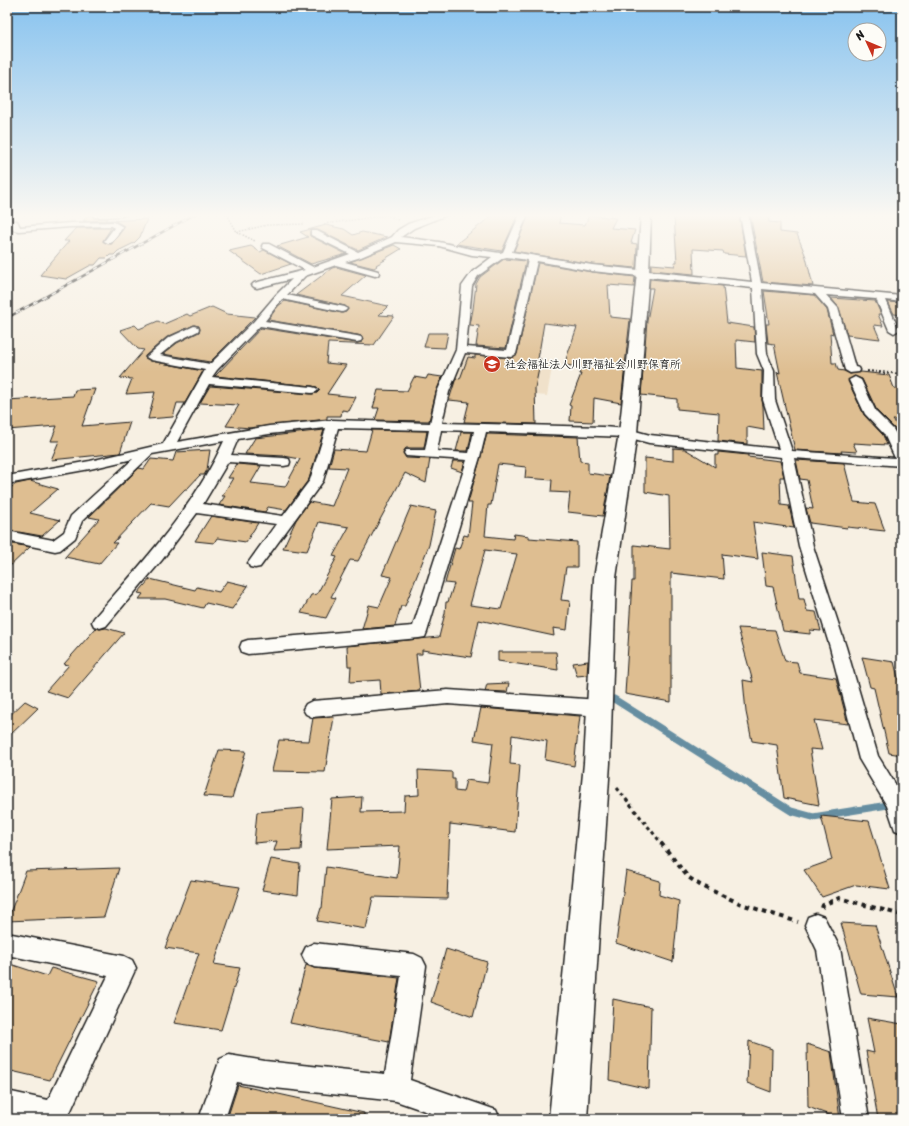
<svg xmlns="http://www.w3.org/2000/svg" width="909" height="1126" font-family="Sriracha,'Klee One',sans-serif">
<rect width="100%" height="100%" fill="#f7f0e3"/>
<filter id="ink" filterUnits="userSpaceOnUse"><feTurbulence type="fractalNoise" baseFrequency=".025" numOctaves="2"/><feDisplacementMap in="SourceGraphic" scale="8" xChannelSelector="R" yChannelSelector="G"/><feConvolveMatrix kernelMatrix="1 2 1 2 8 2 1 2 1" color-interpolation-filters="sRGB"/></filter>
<g filter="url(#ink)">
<!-- built -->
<path fill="#f0e1ca" d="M463,353L553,361L547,396L451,387Z"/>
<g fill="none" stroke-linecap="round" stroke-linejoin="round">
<!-- stream -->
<path stroke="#668ea1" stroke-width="7" d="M614,699L791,811L813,817L888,805"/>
</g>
<!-- building -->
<path fill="#debe91" stroke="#1c1c1c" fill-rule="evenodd" d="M494,214H518L502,251L456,244Z
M529,214H561L559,223L585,225L589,215L616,218L611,228L635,230L631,243L637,244L636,268L592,264L514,251Z
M685,214H739L746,256L724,254L723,251L693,249L694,274L651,270V264L675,266L674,262H677L674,216H684Z
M750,214H768L769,222L780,223V232L797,234L806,257L813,286L763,282Z
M88,215H92L94,218H108L106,221L147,219L140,237L134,243L118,251L114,255H110L107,258H101L95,265H91L66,279L40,275L69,241H64L76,228H111L103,241L111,244L124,228V226L114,220L83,221Z
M326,225L344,229L353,235L362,232L387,237L358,250L318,230H311L310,231V236L346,254L311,264L277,246L308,237L300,232Z
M394,245L401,249L383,260H385L376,265L377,266L374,268L350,262Z
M251,246L260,252L264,250L291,264L261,274L229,251Z
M504,259L526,261L506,348L476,346L479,326L470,325L473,309L476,284L480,277Z
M538,263L592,272L635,277L634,287L608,285L610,317L630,319L621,403L594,398L593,422L570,421L571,406L569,405L581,374H579L581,367L564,365L577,327L544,323L538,359H541L535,388L536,424L464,422L469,402L449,400L456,378L460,379L468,357L475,358V355L511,358L517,354Z
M336,267L366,275L342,296L388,306L379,315L394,316L374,345L328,343L326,363L346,365L327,394L356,397L349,411L342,410L341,416H327V419L250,428L226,426L239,405L200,403L210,386L312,394L317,393L320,390L317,387L312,386L215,376L261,328L357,343L362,342V336L357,335L268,320L278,306L285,301L342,313L346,312L348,309L345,306L296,295L332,268Z
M650,279L723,286L727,323L754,327L755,342L736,340L737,368L762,371V400L763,406L764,430L747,427V444L718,441L719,413L677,409V399L641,395L647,321L653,288H649Z
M764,291L814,295L827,310L833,334L830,333L832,363H836L838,370L844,371L850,374L861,372L889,375L894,388L902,389V420H893L902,431V441L894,428L877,411L862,379L854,376L848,381L864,415L883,435L887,445L853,443L857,452L841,451L842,453L795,450L777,372L780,373L774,344L768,343L766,324H769Z
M831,298L875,301L881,314H878L883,326L874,325L880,339L847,335L839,308Z
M888,302L902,303V315L894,314Z
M212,307L227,314L255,317L210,362L163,354L177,343L199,332L200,330L199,326L194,325L167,337L145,356V358L151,361L203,371L185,403H177L173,417L148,419L155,392L126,394L132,379L120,378L144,350L138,349L120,330L135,325L139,329L158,321L164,324L187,314L190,316Z
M428,333H448L445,348L424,347Z
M428,375L442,377L436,392L429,421L375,420L379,408H373L378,390L407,391L414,377L426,379Z
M95,389L82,426L130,422L120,453L51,460L59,441H51L57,426L7,430V400L73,396L75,390Z
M324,430L309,479L286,510L268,507L265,512L219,505L225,496H222L233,478H228L237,464L261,466L251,483L285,487L300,459L284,456L245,454L255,438Z
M372,430L427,431L424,448H406L403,452L406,458L430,459L426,483L405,473L358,561L350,560L331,597L336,598L326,618L301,613L311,595L317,594L337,557L333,556L349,527L319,522L307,551L283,548L296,520L309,502L332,506L347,468L329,467L334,449L366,451Z
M461,432H472L468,451H456Z
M487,434L578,437L580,461L588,462V473L610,476L603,516L568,512L570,493L551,492L552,480L525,478L526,467L498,464L491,505H488L485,536L513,539L514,534L529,536V538L577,542V567H566L561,600L570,601L567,630L553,628L554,636L479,620L471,657L422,650V654H416L420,691L381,694L380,680L350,682L351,666H348L347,646L439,637L445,613L446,602H448L454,584L445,583L455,548L459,549L464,535L468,536L472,503H468ZM485,550L517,554L501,609L470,605Z
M673,448L685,449L715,467V455H718V452L748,455V457L780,461L784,477H780L781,505L789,506L794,528L753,522L758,559L722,554L724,579L671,573V702L625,694L632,581H634V545L670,549L669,496L645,492V458L673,461Z
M210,450L207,470L204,475H200L187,489H185L169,506L151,503L113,543H117L99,564L65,557L99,519L89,517L139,468L144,469L151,459L173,461L176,452Z
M796,460L844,463L854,502L875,504L885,531L847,527V528L810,523L806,508L813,509L807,480L800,479Z
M453,461H465L462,472L451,468Z
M30,481L58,489L30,513L60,520L42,536L7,530V490L16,484Z
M411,506L436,511L429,545L405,606H401L395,626L362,629L369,605L379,607L392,577L382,575Z
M211,516L258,523L246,542L217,538L214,543L195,541Z
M7,543L30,547L7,569Z
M762,552L793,556L799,599H804L807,611L816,612L821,631L810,630V634L783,631L773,587L766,586Z
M150,579L195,590L197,587L219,592L227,581L248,586L232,609L206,603L203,608L165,599H139L143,594L138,593Z
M96,628L100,629L106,628L124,633L68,698L46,691L69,665L64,664Z
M738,628L775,630L785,661L797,662L800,673L836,678L848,724L814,720L822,750L810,749L819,805L784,798L777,745L752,741L746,712L743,680L753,682Z
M498,652H556L558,670L498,661Z
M862,657L894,662L902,693V755L889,753L874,688L870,687Z
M588,661L587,675L577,676L573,663Z
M509,683L507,692L485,691L487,684Z
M25,701L38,708L7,738V718Z
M481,708L580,716L574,766L545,760L547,741L512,735L510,764L520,765L515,832L450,824L447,899L373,897L366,929L317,921L321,908H322L326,867L397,878L400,846L327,849L332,799L362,797L361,812L404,811L405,796L419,795L418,770L452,772V779H455V791L463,792L466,780L488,783L493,743L474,740Z
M334,717L325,772L272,771L279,740L309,741L313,718Z
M219,750L246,751L232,798L204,796Z
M304,808L301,850L274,851L277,841L254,843L257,812Z
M821,816L869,821L890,889L856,885L822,897L804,870L832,860Z
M271,859L300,864L298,895L262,890Z
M119,868L104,917L7,921L26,871Z
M626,871L660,881L659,895L679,901L673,962L616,943Z
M191,880L240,887L214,964L240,968L221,1030L174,1023L199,953L165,948Z
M841,923L875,925L898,997L861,994Z
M446,949L487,962L473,1017L431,1002Z
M7,963L47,976L51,968L99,981L50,1080L7,1070Z
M306,965L314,968L399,978L389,1042L290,1023Z
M613,999L651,1007L649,1089L609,1080Z
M867,1018L902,1024V1119H878L866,1051L874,1053Z
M749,1041L772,1049L771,1092L747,1083Z
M807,1044L831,1052L840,1119L808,1107Z
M238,1085L364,1113V1119H227Z"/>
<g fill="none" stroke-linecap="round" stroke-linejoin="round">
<!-- street casing -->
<g stroke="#1c1c1c" stroke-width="3">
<path id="street" d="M94,214H127L123,216L97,217H94Z
M438,214H449L414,228L401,237L439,242L472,249L500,253L503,252L520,214H528L512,252L592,265L752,282L740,214H748L761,283L902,296V302L886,300L899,330L894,333L889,330L876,299L826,295L838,308L855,367L859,368L860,370L859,372L850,373L845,370L828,309L815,294L762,289L767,354L774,371L775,400L792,451L895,458L884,434L865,414L849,380L855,377L861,380L876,412L893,429L902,444V466L794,458L813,546L846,647L878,756L902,795V833L895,830L887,806L859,759L830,647L799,546L781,457L649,443L627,437L486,432L480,457L427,632L425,637L419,638L248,654L242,652L240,647L242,642L248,640L413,626L467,460L406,456L404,453L406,450H425L429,430L338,428L323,481L260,567L255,568L250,567L248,563L276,524L197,513L162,560L106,626L100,628L94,626L92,622L94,618C143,562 193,509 224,441L152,454L82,521L75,538L60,550L55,551L7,541V531L53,540L64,532L71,516L133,459L90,469L7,484V476L90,461L163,444L205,370L151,360L146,357L168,338L194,326L198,327L199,329L198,331L176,342L160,355L210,364L254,321L277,294L292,279L257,288L254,287L252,285L254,283L305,270L263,248L262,246L263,244H269L313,267L350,254L311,235V231H317L358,252L392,237L398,230L408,224ZM396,242L439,246L472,255L492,257L472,272L462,286L456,350L437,392L430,423L333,420L269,426L177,442L209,384L312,393L316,392L318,390L316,388L312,387L212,377L217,370L260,326L357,342L361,341L362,339L361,337L357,336L265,321L282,299L342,312L345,311L347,309L345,307L287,295L305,276L336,265L375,276L378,275L379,273L378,271L345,262L361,257ZM507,257L528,260L507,350L466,347L472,286L478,276L503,258ZM537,261L592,271L753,288L757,354L764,371L763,400L779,449L650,435L628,429L603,427L442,423L449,392L465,353L511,357L516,354ZM326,428L310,480L283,516L203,504L228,462L284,466L289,465L290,462L289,459L284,458L231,455L238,439L269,434ZM441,430L474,431L469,453L437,451Z
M7,220L17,221L20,227L70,223L114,222L123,227L111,243H108L104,241L114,228L112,226L70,227L19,231L13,230L11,225L7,224Z
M448,690L600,700L606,703L609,708L606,713L600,716L448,704L312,717L306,714L303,709L306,704L312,701Z
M816,914L824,917L840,948L869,1119H843L817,950L805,925L808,917Z
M7,933L124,956L132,960L136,968L67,1119H15L7,1117V1091L48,1100L108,976L7,955Z
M314,943L414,954L422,958L426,966L410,1080L496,1110L500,1119H448L396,1101L265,1087L237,1082L225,1119H199L220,1059L229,1055L265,1061L385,1074L401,976L314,967L306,963L302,955L306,947Z"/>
</g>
<!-- secondary casing -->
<g stroke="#1c1c1c" stroke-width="3">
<path id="secondary" d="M641,214H651L649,273L637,433L616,578L610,763L587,1119H549L584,763L594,578L619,433L637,273Z"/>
</g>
<!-- path-far3 -->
<path stroke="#1c1c1c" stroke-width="1.5" stroke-dasharray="1.5 1.5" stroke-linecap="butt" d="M227,214L237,232L255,241
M386,214L398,220
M324,224L387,215
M237,232L267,225L305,224"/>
<!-- path-far2 -->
<path stroke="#1c1c1c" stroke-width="2" stroke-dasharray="2 2" stroke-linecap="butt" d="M867,371L902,374"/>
<!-- path-far1 -->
<path stroke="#1c1c1c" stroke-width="3" stroke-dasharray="3.5 3.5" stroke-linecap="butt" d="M617,788L662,844"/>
<!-- path -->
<path stroke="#1c1c1c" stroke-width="4" stroke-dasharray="4.5 4.5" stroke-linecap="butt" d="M661,843L688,877L700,885L741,904L798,922
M822,908L823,905L839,898L902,915"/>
<!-- street -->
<use href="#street" fill="#fdfcf7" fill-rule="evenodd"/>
<!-- secondary -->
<use href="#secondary" fill="#fdfcf7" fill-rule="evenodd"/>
<!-- rail casing -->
<g stroke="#1c1c1c" stroke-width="2.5">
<path id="rail" d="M7,318L195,214"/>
</g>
<!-- rail -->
<use href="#rail" stroke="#fdfcf7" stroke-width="1.5" stroke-dasharray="5" stroke-linecap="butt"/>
</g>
</g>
<!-- sky -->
<linearGradient id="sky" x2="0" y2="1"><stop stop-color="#88c3ef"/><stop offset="0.58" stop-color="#fbf8f2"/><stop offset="1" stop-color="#fbf8f2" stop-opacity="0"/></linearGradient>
<rect width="909" height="372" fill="url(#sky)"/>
<!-- icons -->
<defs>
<g id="school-disc" transform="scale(0.9)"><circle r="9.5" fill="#c8321e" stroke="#fdfcf7"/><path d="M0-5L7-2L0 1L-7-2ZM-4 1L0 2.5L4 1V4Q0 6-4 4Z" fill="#fff"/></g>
</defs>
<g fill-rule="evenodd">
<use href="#school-disc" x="492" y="364"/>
</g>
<g text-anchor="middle" stroke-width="3" stroke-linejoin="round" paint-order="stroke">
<!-- far-poi labels -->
<g font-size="11" font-weight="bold" fill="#1c1c1c" stroke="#fdfcf7" text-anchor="start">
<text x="505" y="368">社会福祉法人川野福祉会川野保育所</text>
</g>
</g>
<!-- margin -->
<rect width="909" height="1126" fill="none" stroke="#fdfcf7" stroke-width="24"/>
<rect x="12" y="12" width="885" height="1102" fill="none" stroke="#1c1c1c" stroke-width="1.5" filter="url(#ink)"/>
<!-- north arrow -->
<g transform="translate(867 42) rotate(314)"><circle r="19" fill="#fdfcf7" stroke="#a3a29f"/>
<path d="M0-3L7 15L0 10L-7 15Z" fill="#c8321e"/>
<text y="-6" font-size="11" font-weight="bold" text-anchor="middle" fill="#1c1c1c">N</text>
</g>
</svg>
